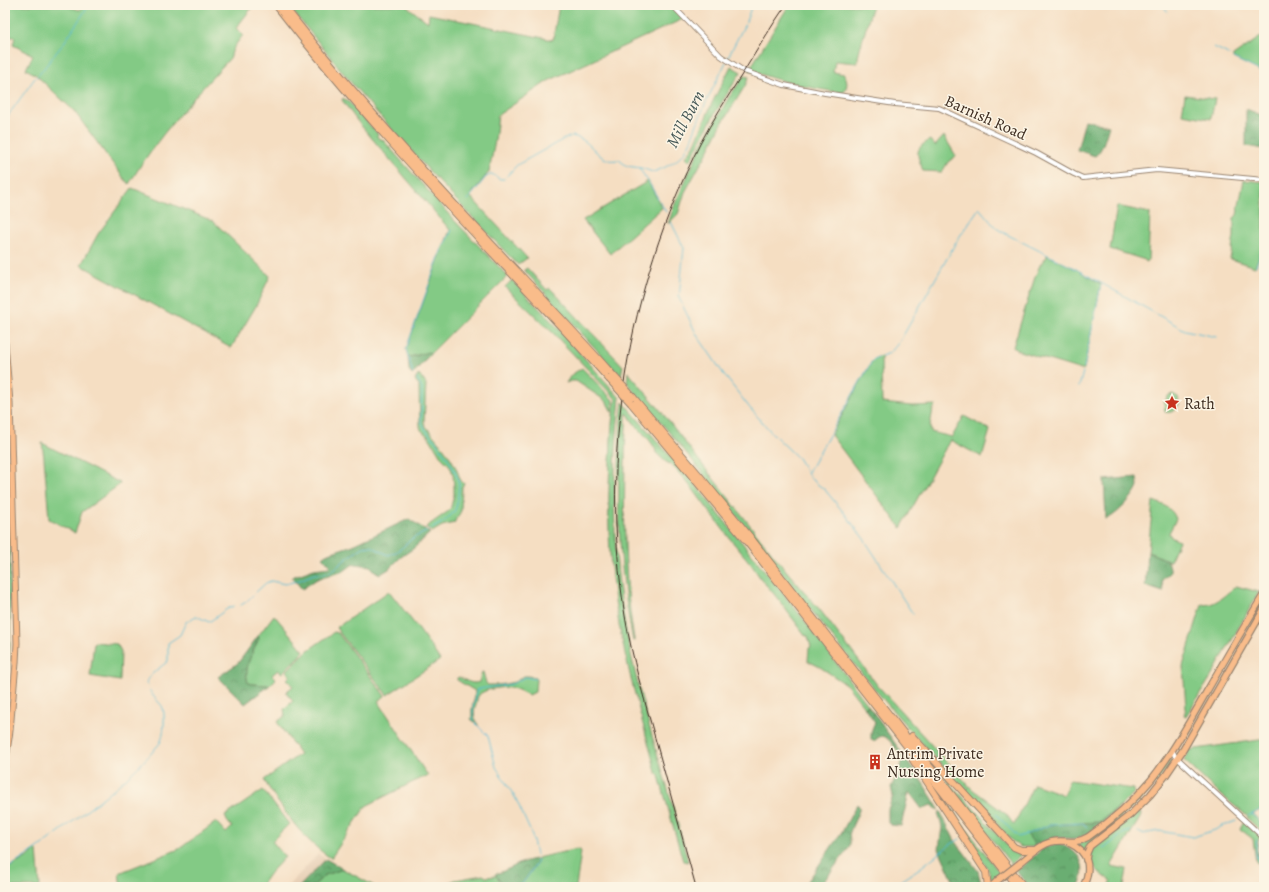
<svg xmlns="http://www.w3.org/2000/svg" width="1269" height="892" font-family="Alegreya,serif">
<defs>
<pattern id="forest-crowns" width="20" height="18" patternUnits="userSpaceOnUse"><rect width="20" height="18" fill="#6aae72"/><path d="M2 6a3 3 0 1 1 6 0M12 15a3 3 0 1 1 6 0" fill="none" stroke="#588e5d"/></pattern>
</defs>
<rect width="100%" height="100%" fill="#fcf5e5"/>
<filter id="ink" filterUnits="userSpaceOnUse"><feTurbulence type="fractalNoise" baseFrequency=".025" numOctaves="2"/><feDisplacementMap in="SourceGraphic" scale="8" xChannelSelector="R" yChannelSelector="G"/><feConvolveMatrix kernelMatrix="1 2 1 2 8 2 1 2 1" color-interpolation-filters="sRGB"/></filter>
<filter id="wash" filterUnits="userSpaceOnUse"><feTurbulence type="fractalNoise" baseFrequency=".012" numOctaves="4" result="noise"/><feDisplacementMap in="SourceGraphic" scale="16" xChannelSelector="R" yChannelSelector="G"/><feGaussianBlur stdDeviation="0.9" result="paint"/><feColorMatrix in="noise" values="0 0 0 0 0 0 0 0 0 0 0 0 0 0 0 0 0 1.4 0 .05"/><feComposite in="paint" operator="in"/></filter>
<g filter="url(#wash)">
<rect width="100%" height="100%" fill="#f5dec2"/>
<!-- built -->
<path fill="#e7cfb5" d="M318,854L326,859L325,861L299,887H287Z"/>
<!-- green -->
<path fill="#83ca85" stroke="#5f7a52" d="M5,5H63L80,10L84,5H254L236,28L243,35C238,42 231,49 231,57C194,97 157,137 129,184L122,176L74,111L36,75L26,69L33,55L13,45L15,37H5Z
M290,5H405L428,22L429,14L553,40L559,5H670L683,19L548,81L498,115L495,141L489,172L470,196L527,258L518,265C462,207 407,148 354,86C332,60 311,32 288,6Z
M789,5H873L860,48L857,63L835,61L833,72L844,74C848,80 848,87 843,93C810,88 780,82 749,70Z
M1262,36L1264,39V73L1233,58V56Z
M731,66L741,72L715,113L690,161L687,159L686,157L694,146L712,103Z
M744,76L749,77L745,86L721,125L704,159L700,165L685,192L678,214L668,224L674,206L700,148L729,97Z
M1185,95L1215,99L1211,119L1182,114Z
M343,98L350,103L378,134L377,136L379,139H382L453,219L508,276L431,353C424,352 416,356 408,357L406,349L438,261L450,230L358,122L342,100Z
M944,136L956,156L948,162L942,172L923,171C918,155 912,150 930,140L935,146Z
M1244,180L1264,182V244L1255,267L1230,259L1234,237V218L1237,215Z
M648,181L662,208L610,254L583,220Z
M132,188L213,221L270,276L256,306L231,348L81,265L98,234Z
M1117,206L1150,213L1148,261L1146,262L1145,260L1110,249Z
M1047,255L1076,269L1101,284L1084,369L1081,370L1016,350L1013,347L1035,277L1040,265Z
M527,268L547,290L550,288L623,366L621,375L615,370L524,270Z
M512,280L556,326L620,398C613,469 611,541 623,612C636,697 667,778 688,862L683,861L659,776L656,772C639,708 619,644 612,577C608,539 608,500 610,462C611,445 611,415 616,399L553,333L505,287Z
M881,356L882,403L912,406L936,405L935,407L933,409L930,426L931,432L952,437L964,416L990,430L982,457L950,440L901,528L831,435L872,361L875,358Z
M582,368L613,400L612,412L606,401L576,381H571L566,383L571,375Z
M628,372L657,406L712,477L783,567L820,610L878,686L956,772L972,789L1006,814L1014,825L1034,784L1064,795L1069,780L1134,789V793L1121,805L1099,822L1063,824L1035,845L1034,847H1021L1014,843C962,786 907,730 859,670C781,574 708,475 627,383Z
M419,374L426,384L424,422L425,425C440,445 454,456 461,482L464,483L462,487L461,511L454,523L442,526L432,532L426,527L450,510L454,495V487L453,474L450,466L442,458L429,437L421,430L420,426L419,389V385L415,380Z
M1173,394L1178,397L1179,404C1176,409 1172,414 1165,412L1164,402L1169,395Z
M623,402L671,457L682,468L802,617L868,705L865,708L847,685L820,667L808,661L809,648L811,647L808,636H806L774,594L761,579L751,564L731,540L692,488L672,465L666,462L656,453L655,448L650,441L633,422L628,414H626V425C624,496 622,569 634,639V641H633C621,581 617,523 619,462C620,442 620,421 623,402Z
M42,443L120,483L119,485L82,512L75,533L49,519L44,458Z
M1153,501C1163,504 1173,509 1176,519L1169,533L1171,537L1179,541L1170,561L1148,552Z
M1236,586L1259,592L1211,677L1186,716L1184,715L1186,708L1183,666L1202,604C1213,608 1227,593 1236,586Z
M389,591L420,631L440,660L387,695L336,628Z
M274,615L304,651L282,673L278,670L272,675L276,679L269,686L268,685L251,684L248,683C243,667 253,652 259,638L258,636Z
M334,632L338,633L385,696L378,701L428,776L423,777L366,806L331,858C304,842 280,806 264,780L300,754L277,722L285,716L284,709L293,701L286,692L293,686L287,679L290,676L286,671L307,651Z
M94,642L117,644L121,651L120,681L90,676Z
M482,672H483L486,683L488,685C495,685 503,685 510,683C524,681 517,672 536,678C536,681 535,690 535,692L529,695C523,693 518,689 512,688C505,686 483,689 479,695C477,697 477,701 476,704C473,712 474,718 478,725V726L471,719C473,715 471,713 472,708C473,702 475,697 475,691L457,680V678L459,677C465,680 472,685 479,682Z
M1259,740H1264V808L1253,814L1264,827V834L1248,819L1247,816L1214,789L1185,761L1184,759L1189,750Z
M1173,759L1165,772L1146,794L1084,852L1077,844C1087,842 1095,834 1103,827C1128,808 1151,787 1169,761Z
M939,771L1008,846L1020,854V856L1011,864Z
M930,781L1000,873L991,881L989,871Z
M263,790L289,824L272,841L285,857L270,873L260,887H188L187,884L177,887H121L119,873L179,849L216,822L226,833L232,827L227,821L225,816Z
M1138,812H1140L1141,815L1140,818L1111,866L1127,869L1124,887H1109L1111,881C1101,874 1084,863 1093,849Z
M1244,822L1260,836C1255,848 1256,856 1263,865L1256,862L1253,839L1240,829Z
M577,849L580,850L581,852L576,887H520L537,863V858Z
M37,850L40,887H5V870L29,856L33,852Z
M343,869L376,887H312L325,875Z
M483,875L486,877L496,876L506,887H437L455,880Z"/>
<!-- forest -->
<path fill="url(#forest-crowns)" stroke="#526c48" d="M1246,109L1264,116V149L1246,146Z
M1085,120L1109,126C1106,134 1103,151 1095,156L1077,150Z
M428,352L431,353L412,375L409,370L408,357L415,356Z
M5,413C9,498 13,582 9,666C8,689 8,711 5,733Z
M1137,477C1137,479 1138,484 1138,486C1135,496 1115,517 1106,519L1104,480Z
M409,519L430,533L414,548L401,557L389,569L379,575L370,566L356,564L352,565L344,571L317,579L302,589L292,577L314,569L329,567L330,565L322,557L326,554L353,545Z
M1148,552L1167,560L1170,568V573L1162,580L1163,592L1145,586Z
M258,636L259,638C253,652 243,667 248,683L251,684L268,685L269,686L245,704L218,677L238,663Z
M868,705L923,783L939,809L938,810L931,805L922,809L909,792L901,826L891,825L888,823V809L893,796L891,787L899,771L902,758C899,753 889,737 883,736C879,736 877,739 874,741L871,740V733L875,722L865,708Z
M857,804L860,807C858,815 853,823 850,832C848,837 852,841 849,848L824,881L825,885L824,887H804L843,830Z
M1121,805L1122,806L1100,825L1086,835L1074,839L1056,837L1034,847L1035,845L1027,834L1049,825L1099,822Z
M940,811L954,839L978,871L982,887H956L939,849L942,827L938,813Z
M1056,844C1078,847 1090,866 1078,887H1029L1016,871L1046,846Z
M326,859L343,869L325,875L312,887H299Z
M536,859L538,861L537,863L520,887H506L496,876L495,874C510,870 522,860 536,859Z"/>
<g fill="none" stroke-linecap="round" stroke-linejoin="round">
<!-- stream -->
<path stroke="#57bcd5" stroke-width="1" d="M1163,5L1167,11
M1214,47L1230,55
M1233,58L1264,73
M727,59L745,24L752,5
M37,77L63,44L89,5
M12,110L35,78
M5,120L11,111
M639,168L648,181L666,212
M506,177L517,165L562,140L572,136C591,139 595,157 609,160C612,161 615,160 619,160L627,166L641,168L653,172C663,169 677,162 684,153C692,142 695,127 701,114C708,96 718,79 726,62
M468,200L486,177L492,174L500,179H504
M671,222L684,248L679,298L697,335L725,376L749,407L772,433L798,458L811,479L825,490L845,514L864,539L913,614
M1256,266L1264,244
M1084,368L1101,285
M413,374L406,349L441,251L452,230
M417,378L422,389L421,421C424,431 434,438 439,446C447,457 457,471 459,485C459,488 458,493 458,497C457,503 457,509 452,514C446,521 437,526 429,530
M1079,387L1083,372
M808,472L872,361L875,358L890,353L900,341L958,239L979,208L996,228L1006,234L1076,269L1185,330L1216,337
M256,592L266,583L271,581L285,584L300,580L314,574H324L332,571L346,559L363,547L371,546L388,555C403,551 403,544 415,537C419,535 423,534 427,531
M241,605L246,602L253,595
M535,679L525,677L512,684L478,689L473,707V718L476,724L488,736L496,767L516,799L532,835L536,855
M148,686L146,683L152,674L168,661V643L180,635L186,622L196,616L209,622L227,609L234,606
M996,814L1018,837L1027,834L1049,825L1083,823L1087,827
M1252,814L1264,827
M1248,816L1264,808
M1138,832L1142,834L1159,831L1193,837L1215,830L1220,827L1236,821
M1257,840C1256,849 1254,859 1262,865
M1103,847L1105,848L1124,833L1131,831
M5,870C29,855 50,839 72,822C103,798 135,774 160,743C164,737 166,712 162,706C158,701 153,697 150,691
M520,887L537,863L536,859
M891,887L920,868L951,844L960,839"/>
</g>
</g>
<g filter="url(#ink)">
<g fill="none" stroke-linecap="round" stroke-linejoin="round">
<!-- tertiary casing -->
<g stroke="#988470" stroke-width="6">
<path id="tertiary" d="M672,5L721,56L744,71L784,85L825,93L895,104L939,108L1036,153L1074,174L1083,178L1157,170L1264,180
M1172,750L1175,756L1264,838"/>
</g>
<!-- primary casing -->
<g stroke="#988470" stroke-width="7">
<path id="primary" d="M5,344L10,402L17,643L16,663L10,731L5,765"/>
</g>
<!-- trunk casing -->
<g stroke="#988470" stroke-width="8">
<path id="trunk" d="M1069,843C1089,852 1092,868 1083,887
M1086,860L1087,853L1090,846L1130,815L1150,795L1166,775L1183,750L1264,609
M1020,863C1029,856 1039,845 1051,842C1066,838 1072,846 1088,837C1111,821 1133,802 1151,780C1171,755 1187,726 1203,698C1223,663 1243,628 1264,594
M991,887L998,880"/>
</g>
<!-- motorway casing -->
<g stroke="#988470" stroke-width="8">
<path id="motorway" d="M276,5C378,137 497,255 609,379
M283,5C328,62 375,117 424,171C485,239 550,304 611,373
M633,397L704,481L750,537L1024,887
M631,403L747,542L1017,887
M912,736L1014,847L1021,850H1036
M913,760L986,872L988,887"/>
</g>
<!-- tertiary -->
<use href="#tertiary" stroke="#fff" stroke-width="4"/>
<!-- primary -->
<use href="#primary" stroke="#f9bc8a" stroke-width="5"/>
<!-- trunk -->
<use href="#trunk" stroke="#f9bc8a" stroke-width="5.5"/>
<!-- motorway -->
<use href="#motorway" stroke="#f9bc8a" stroke-width="6"/>
<!-- rail -->
<path stroke="#3b2a1e" stroke-width="1" d="M696,887C682,837 669,788 655,738C644,698 632,658 625,616C599,455 627,289 700,144C712,121 727,98 741,76C756,52 770,28 786,5"/>
<!-- trunk-bridge casing -->
<g stroke="#988470" stroke-width="8" stroke-linecap="butt">
<path id="trunk-bridge" d="M998,880L1020,863"/>
</g>
<!-- motorway-bridge casing -->
<g stroke="#988470" stroke-width="8" stroke-linecap="butt">
<path id="motorway-bridge" d="M611,373L633,397
M609,379L631,403"/>
</g>
<!-- trunk-bridge -->
<use href="#trunk-bridge" stroke="#f9bc8a" stroke-width="5.5"/>
<!-- motorway-bridge -->
<use href="#motorway-bridge" stroke="#f9bc8a" stroke-width="6"/>
</g>
</g>
<!-- icons -->
<defs>
<g id="sight-bare" transform="scale(1.2)"><path d="M0-6L1.8-2.2L6-1.7L2.9 1.2L3.7 5.4L0 3.3L-3.7 5.4L-2.9 1.2L-6-1.7L-1.8-2.2Z" fill="#c8321e" stroke="#fcf5e5" stroke-width="2.5" paint-order="stroke"/></g>
<g id="building-bare" transform="scale(1.2)"><path d="M-4-6H4V6H1V3H-1V6H-4ZM-2.5-4.3h1.7v1.8h-1.7ZM.8-4.3h1.7v1.8H.8ZM-2.5-1h1.7V.8h-1.7ZM.8-1h1.7V.8H.8Z" fill="#c8321e" stroke="#fcf5e5" stroke-width="2.5" paint-order="stroke"/></g>
</defs>
<g fill-rule="evenodd">
<use href="#sight-bare" x="1172" y="403"/>
<use href="#building-bare" x="875" y="762"/>
</g>
<g text-anchor="middle" stroke-width="3" stroke-linejoin="round" paint-order="stroke">
<!-- street labels -->
<g font-size="16" fill="#3b2a1e" stroke="#fcf5e5">
<text transform="translate(986 117) rotate(24)" y="6">Barnish Road</text>
</g>
<!-- poi labels -->
<g font-size="16" fill="#3b2a1e" stroke="#fcf5e5" text-anchor="start">
<text x="1184" y="409">Rath</text>
<text x="887" y="759">Antrim Private<tspan x="887" dy="18">Nursing Home</tspan></text>
</g>
<!-- water labels -->
<g font-size="17" font-style="italic" fill="#435655" stroke="#fcf5e5">
<text transform="translate(685 119) rotate(-62)" y="6">Mill Burn</text>
</g>
</g>
<!-- margin -->
<rect width="1269" height="892" fill="none" stroke="#fcf5e5" stroke-width="20"/>
</svg>
